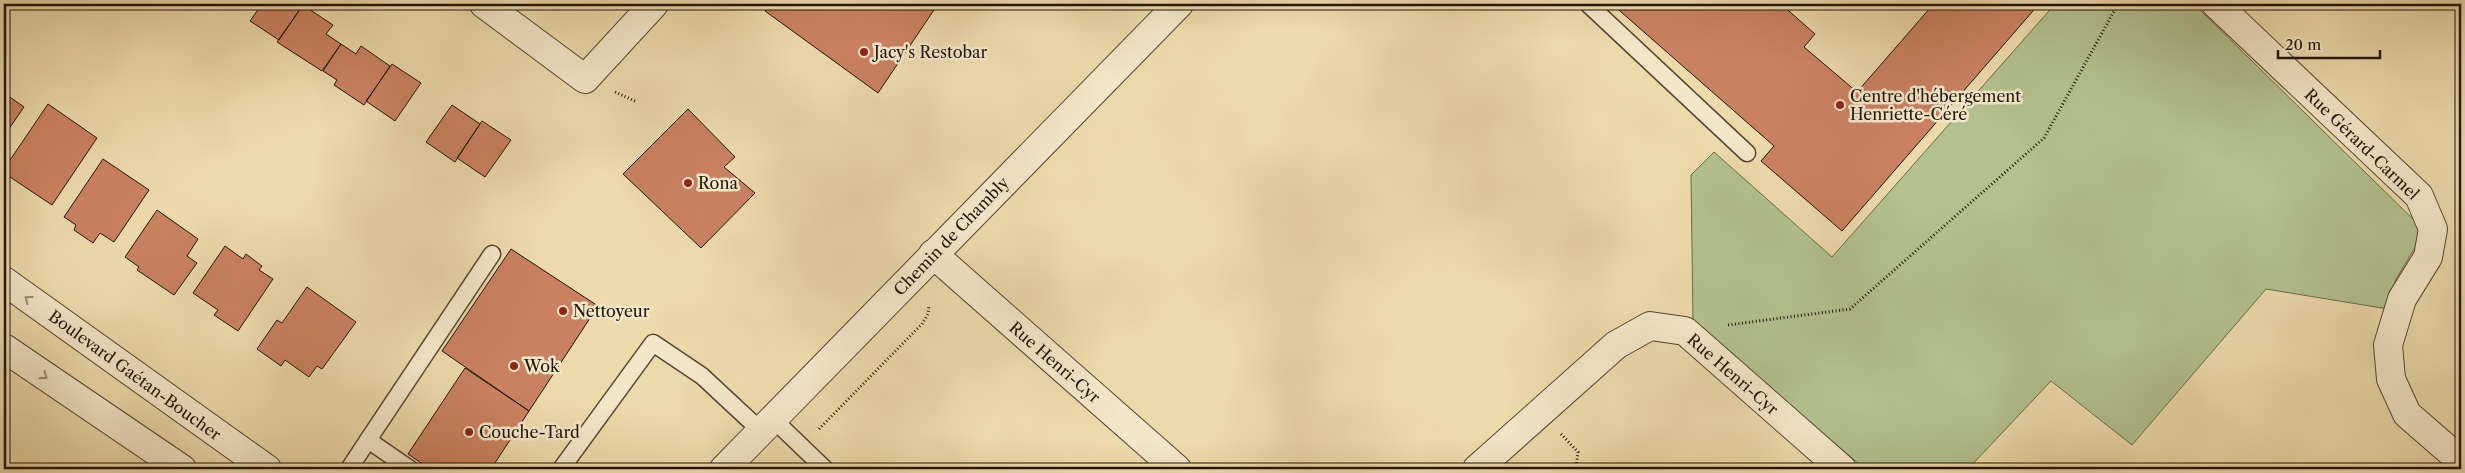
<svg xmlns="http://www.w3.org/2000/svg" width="2465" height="473" font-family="'Libre Caslon Text',serif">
<rect width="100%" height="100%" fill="#eddaab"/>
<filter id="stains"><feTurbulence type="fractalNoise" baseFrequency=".004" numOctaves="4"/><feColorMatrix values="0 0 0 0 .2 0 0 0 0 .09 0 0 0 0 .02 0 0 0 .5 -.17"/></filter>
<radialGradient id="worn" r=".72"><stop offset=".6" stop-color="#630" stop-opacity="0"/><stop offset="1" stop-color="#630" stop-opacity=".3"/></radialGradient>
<!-- green -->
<path fill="#b2c18e" stroke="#6a6b4a" d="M2055,4H2194L2425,231L2396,279L2388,309L2266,289L2132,445L2051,381L1968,469H1865L1693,324L1691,175L1714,152L1832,257Z"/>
<!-- building -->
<path fill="#ca8161" stroke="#211507" d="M262,4H301L303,5L279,40L250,21Z
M771,4H938L878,93L765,11Z
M1612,4H1781L1815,34L1804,47L1857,92L1931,7L1928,4H2039L1842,231L1761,161L1774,146Z
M303,5L333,25L326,34L341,44L322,71L277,42Z
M341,44L356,54L361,46L390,66L364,105L334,85L337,80L323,71Z
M392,64L421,83L395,121L366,101Z
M4,93L24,107L4,136Z
M48,104L97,138L52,205L4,173V169Z
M452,105L480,124L455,162L426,142Z
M688,109L735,157L724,167L755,193L701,248L623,174Z
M482,121L511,140L485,177L457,158Z
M103,159L149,190L114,242L100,233L93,243L74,230L76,225L64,217Z
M157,210L198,239L187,256L197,263L174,295L137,270L139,267L125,257Z
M225,246L243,259L246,254L262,266L259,270L273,279L238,331L214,315L218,310L193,293Z
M511,249L598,306L529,411L442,351Z
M307,287L356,322L322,369L317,366L309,377L285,360L281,366L257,349L277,320L282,323Z
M465,368L529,411L491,469H430L408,454Z"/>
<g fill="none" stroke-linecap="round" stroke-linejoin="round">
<!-- service casing -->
<g stroke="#544630" stroke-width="19">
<path id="service" d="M1588,4L1747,153
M773,419L825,469
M368,440L492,254
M349,469L368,440L410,469
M561,469L653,343L702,376L761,431"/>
</g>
<!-- minor casing -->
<g stroke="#544630" stroke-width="30">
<path id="minor" d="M484,4L585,79L654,4
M2216,4L2419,196L2433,229L2428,257L2402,299L2388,345L2391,379L2407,414L2461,461
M933,254L1177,469
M1477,469L1616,345L1650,326L1685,331L1842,469"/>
</g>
<!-- tertiary casing -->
<g stroke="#544630" stroke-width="30">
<path id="tertiary" d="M4,281L267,469
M4,348L182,469
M724,469L1179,4"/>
</g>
<!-- path -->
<path stroke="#211507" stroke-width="3" stroke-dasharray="1 2.5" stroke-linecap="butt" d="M615,92L637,102
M1728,325L1850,309L2044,138L2118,4
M819,429L922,324L928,314L929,306
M1561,434L1578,452L1576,469"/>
<!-- service -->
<use href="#service" stroke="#f3e7c8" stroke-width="16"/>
<!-- minor -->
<use href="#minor" stroke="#f3e7c8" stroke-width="28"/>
<!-- tertiary -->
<use href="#tertiary" stroke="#f3e7c8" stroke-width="28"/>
</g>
<!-- one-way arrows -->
<defs><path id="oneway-chevron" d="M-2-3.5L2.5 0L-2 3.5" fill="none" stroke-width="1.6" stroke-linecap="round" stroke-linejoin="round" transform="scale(1.25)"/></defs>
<g stroke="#948871">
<use href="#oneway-chevron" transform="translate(28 299) rotate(-144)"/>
<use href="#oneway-chevron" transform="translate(44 376) rotate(34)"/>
</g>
<!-- markers -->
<g fill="#8f2418" stroke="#f3e7c8" stroke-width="2">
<circle cx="864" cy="52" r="5"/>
<circle cx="1840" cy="105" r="5"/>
<circle cx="688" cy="183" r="5"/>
<circle cx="563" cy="311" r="5"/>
<circle cx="514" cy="366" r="5"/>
<circle cx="469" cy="432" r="5"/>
</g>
<g text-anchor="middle" stroke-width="5" stroke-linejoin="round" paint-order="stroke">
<!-- poi labels -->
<g font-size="16" fill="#211507" stroke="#f3e7c8" text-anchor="start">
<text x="874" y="58">Jacy's Restobar</text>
<text x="1850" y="102">Centre d'hébergement<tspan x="1850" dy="18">Henriette-Céré</tspan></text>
<text x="698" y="189">Rona</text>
<text x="573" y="317">Nettoyeur</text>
<text x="524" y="372">Wok</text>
<text x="479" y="438">Couche-Tard</text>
</g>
<!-- street labels -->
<g font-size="16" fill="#211507" stroke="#f3e7c8">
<text transform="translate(2362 144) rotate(44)" y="6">Rue Gérard-Carmel</text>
<text transform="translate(951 236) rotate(-46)" y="6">Chemin de Chambly</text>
<text transform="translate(1055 362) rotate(41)" y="6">Rue Henri-Cyr</text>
<text transform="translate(1733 374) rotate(41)" y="6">Rue Henri-Cyr</text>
<text transform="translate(135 375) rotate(36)" y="6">Boulevard Gaétan-Boucher</text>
</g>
</g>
<!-- margin -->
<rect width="2465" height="473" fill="none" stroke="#eddaab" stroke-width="20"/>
<rect x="5" y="5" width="2455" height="463" fill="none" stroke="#211507" stroke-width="2.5"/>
<rect x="10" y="10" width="2445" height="453" fill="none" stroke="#211507"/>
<!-- scale -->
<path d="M2278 50v8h102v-8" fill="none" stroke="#211507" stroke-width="2.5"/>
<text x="2285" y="50" font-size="15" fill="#211507" stroke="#f3e7c8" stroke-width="4" paint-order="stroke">20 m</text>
<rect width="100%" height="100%" filter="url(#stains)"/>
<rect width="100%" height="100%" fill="url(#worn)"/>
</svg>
